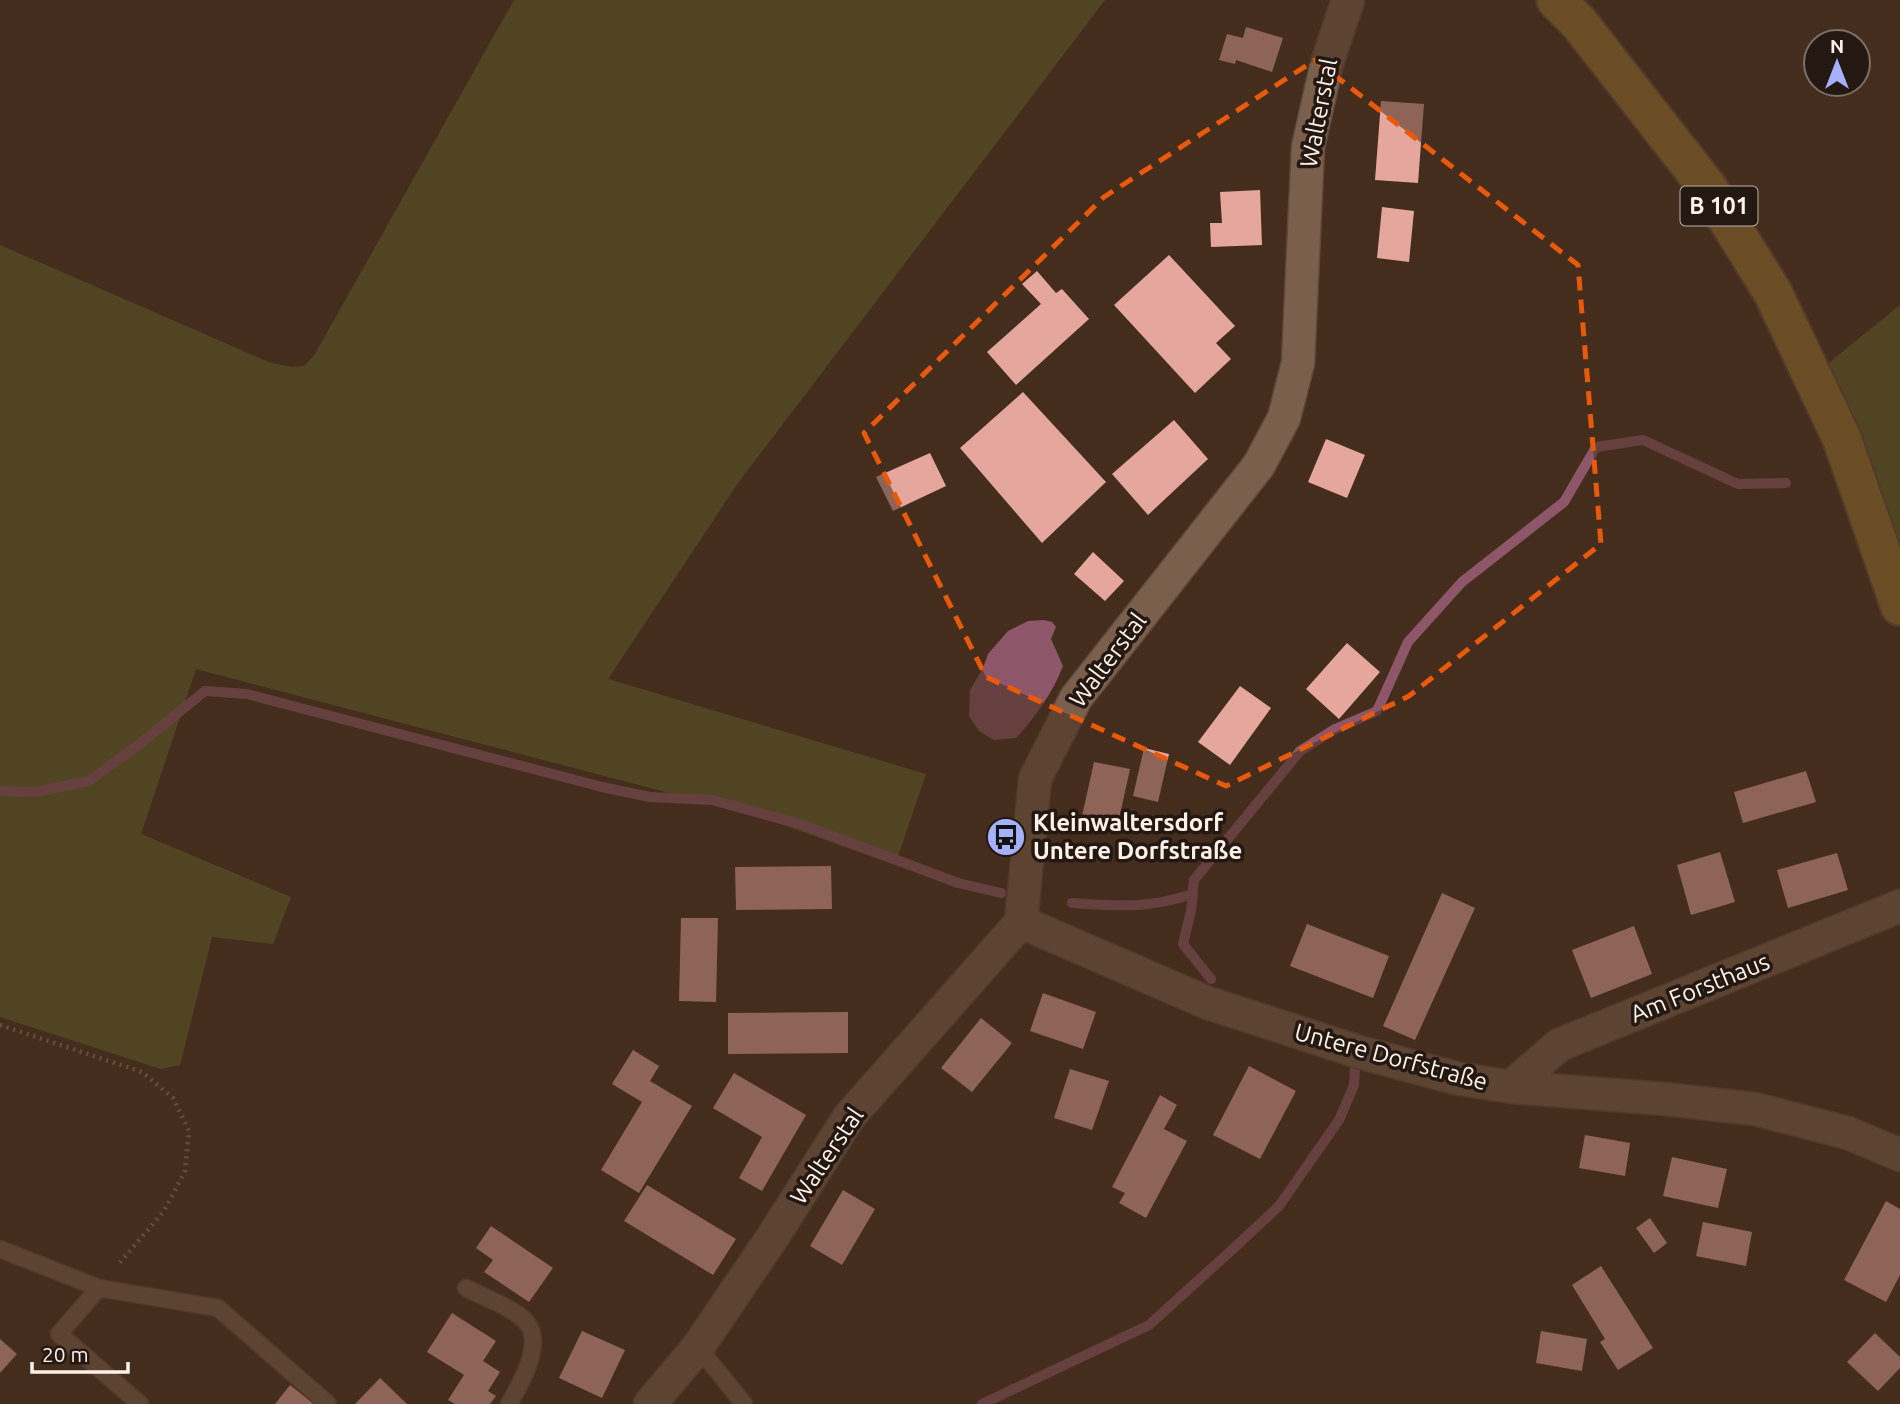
<svg xmlns="http://www.w3.org/2000/svg" width="1900" height="1404" font-family="Ubuntu,sans-serif">
<rect width="100%" height="100%" fill="#452d1e"/>
<!-- green -->
<path fill="#61612b" d="M514,0H1105L738,483L608,679L926,774L895,865L761,817L196,669L141,834L291,897L273,944L212,937L180,1065L161,1069L0,1017V245L271,363L293,367L304,366L315,354Z
M1900,305V576L1825,366Z"/>
<!-- water -->
<path fill="#8e5769" d="M1044,620L1052,622L1056,627L1051,639L1063,666C1053,692 1035,718 1016,738L994,740L979,731L969,716L970,690L983,668L988,654L1008,631L1028,621Z"/>
<g fill="none" stroke-linecap="round" stroke-linejoin="round">
<!-- stream -->
<path stroke="#8e5769" stroke-width="10" d="M0,791L36,792L89,781L141,743L205,691L247,694L602,787L650,797L712,800L803,825L958,883L1001,893
M1072,903C1121,906 1146,909 1193,894
M1211,979L1183,944L1191,911L1194,880L1300,751L1335,729L1377,711L1408,642L1462,582L1564,502L1596,447L1643,440L1738,484L1786,483
M982,1404L1149,1325L1234,1248L1279,1206L1339,1120L1354,1085L1355,1068"/>
</g>
<!-- building -->
<path fill="#e5a69e" d="M1246,27L1283,38L1272,72L1236,60L1235,64L1219,60L1227,34L1243,38Z
M1381,101L1424,104L1418,183L1375,180Z
M1260,190L1262,245L1211,247L1210,223H1222L1220,192Z
M1382,207L1414,211L1409,262L1377,258Z
M1169,255L1235,326L1216,343L1231,359L1195,393L1114,305Z
M1037,271L1056,293L1062,289L1089,319L1016,385L987,352L1041,304L1022,284Z
M1023,392L1106,482L1042,543L960,448Z
M1174,420L1208,459L1148,515L1112,474Z
M1326,439L1365,455L1347,498L1308,482Z
M930,453L946,486L893,511L876,477Z
M1093,552L1124,581L1105,601L1074,574Z
M1347,643L1380,672L1339,719L1306,689Z
M1240,686L1271,708L1230,765L1198,742Z
M1144,748L1169,754L1158,802L1133,796Z
M1094,762L1130,769L1116,833L1080,825Z
M1806,771L1816,802L1743,823L1734,792Z
M1720,852L1735,902L1691,915L1677,865Z
M1837,853L1848,890L1788,908L1777,870Z
M831,866L832,909L736,910L735,867Z
M1442,893L1475,908L1415,1040L1383,1026Z
M681,918H718L716,1002L679,1001Z
M1307,924L1389,956L1373,998L1290,966Z
M1634,926L1652,974L1591,998L1572,950Z
M1043,993L1096,1012L1083,1049L1030,1031Z
M848,1012V1053L728,1054V1013Z
M981,1018L1012,1043L972,1092L941,1068Z
M633,1050L659,1066L650,1081L692,1106L639,1193L601,1170L642,1102L612,1084Z
M1249,1066L1296,1091L1260,1159L1213,1135Z
M1070,1069L1109,1081L1092,1130L1054,1118Z
M734,1073L806,1115L762,1191L739,1178L762,1137L713,1108Z
M1160,1095L1177,1105L1164,1129L1187,1141L1146,1218L1119,1203L1125,1193L1112,1187Z
M1585,1135L1630,1143L1625,1176L1579,1168Z
M1672,1157L1727,1169L1718,1208L1663,1196Z
M647,1185L736,1239L713,1275L624,1221Z
M843,1190L875,1209L842,1265L810,1246Z
M1886,1201L1900,1209V1275L1886,1302L1844,1280Z
M1650,1218L1667,1243L1654,1253L1636,1228Z
M1703,1222L1752,1232L1746,1266L1696,1256Z
M491,1226L553,1268L529,1302L484,1272L493,1260L476,1248Z
M1601,1266L1653,1348L1618,1370L1600,1342L1605,1339L1572,1285Z
M452,1313L496,1341L483,1361L500,1372L488,1391L496,1396L490,1404H455L448,1400L464,1375L427,1352Z
M582,1331L625,1350L602,1398L559,1378Z
M1541,1331L1587,1339L1582,1371L1536,1363Z
M1875,1333L1900,1357V1368L1878,1391L1847,1362Z
M0,1339L17,1354L0,1373Z
M380,1378L407,1404H355Z
M290,1385L314,1404H275Z"/>
<g fill="none" stroke-linecap="round" stroke-linejoin="round">
<!-- lane casing -->
<g stroke="#5e4a3c" stroke-width="19">
<path id="lane" d="M0,1249L99,1288
M466,1288C484,1298 514,1307 527,1323C544,1344 520,1385 509,1404
M698,1347L744,1404
M140,1404L59,1334L99,1288L218,1308L328,1404"/>
</g>
<!-- street casing -->
<g stroke="#5e4a3c" stroke-width="35">
<path id="street" d="M1021,922L1208,1003L1359,1052L1455,1078L1511,1087L1665,1099L1755,1109L1848,1133L1900,1155
M1511,1087L1559,1045L1900,906
M650,1404L698,1347L774,1235L849,1117L1021,922L1035,779L1076,698L1259,465L1284,418L1298,363L1308,147L1327,63L1348,0"/>
</g>
<!-- primary casing -->
<g stroke="#5e4a3c" stroke-width="42">
<path id="primary" d="M1556,0L1579,23L1708,188L1773,293L1842,439L1900,606"/>
</g>
<!-- path -->
<path stroke="#8b776b" stroke-width="4.5" stroke-dasharray="2 5" stroke-linecap="butt" d="M0,1025L142,1072L173,1098L189,1131L185,1171L164,1211L117,1266"/>
<!-- lane -->
<use href="#lane" stroke="#7a5f4d" stroke-width="16"/>
<!-- street -->
<use href="#street" stroke="#7a5f4d" stroke-width="32"/>
<!-- primary -->
<use href="#primary" stroke="#97712f" stroke-width="38"/>
</g>
<!-- marked area -->
<path d="M0 0H1900V1404H0ZM1315,60L1578,265L1601,544L1409,696L1226,786L986,677L864,433L1104,197Z" fill="#452d1e" fill-opacity=".55" fill-rule="evenodd"/>
<path fill="none" stroke="#e8590c" stroke-width="5" stroke-dasharray="14 9" stroke-linejoin="round" d="M1315,60L1578,265L1601,544L1409,696L1226,786L986,677L864,433L1104,197Z"/>
<!-- icons -->
<defs>
<g id="bus-disc" transform="scale(2.0125)"><circle r="9.5" fill="#a6b1fc" stroke="#241912"/><path d="M-5-6H5V4H4V6H2V4H-2V6H-4V4H-5ZM-3.5-4V0h7V-4ZM-3.5 1.2v1.5H-2V1.2ZM2 1.2v1.5H3.5V1.2Z" fill="#111"/></g>
</defs>
<g fill-rule="evenodd">
<use href="#bus-disc" x="1006" y="837"/>
</g>
<g text-anchor="middle" stroke-width="7" stroke-linejoin="round" paint-order="stroke">
<!-- shield labels -->
<rect fill="#241912" stroke="#bdb0a8" stroke-width="2" x="1680.5" y="186.5" width="77" height="39" rx="5"/>
<g font-size="23" font-weight="bold" fill="#fef1e9">
<text x="1719" y="214">B 101</text>
</g>
<!-- street labels -->
<g font-size="24" fill="#fef1e9" stroke="#241912">
<text transform="translate(1319 113) rotate(-79)" y="8">Walterstal</text>
<text transform="translate(1108 660) rotate(-53)" y="8">Walterstal</text>
<text transform="translate(1700 988) rotate(-22)" y="8">Am Forsthaus</text>
<text transform="translate(1391 1057) rotate(15)" y="8">Untere Dorfstraße</text>
<text transform="translate(827 1156) rotate(-56)" y="8">Walterstal</text>
</g>
<!-- poi labels -->
<g font-size="24" font-weight="bold" fill="#fef1e9" stroke="#241912" text-anchor="start">
<text x="1033" y="831">Kleinwaltersdorf<tspan x="1033" dy="28">Untere Dorfstraße</tspan></text>
</g>
</g>
<!-- north arrow -->
<g transform="translate(1837 63)"><circle r="33" fill="#241912" stroke="#7b6f68" stroke-width="2"/>
<path d="M0-5L12 26L0 18L-12 26Z" fill="#a6b1fc"/>
<text y="-10" font-size="19" font-weight="bold" text-anchor="middle" fill="#fef1e9">N</text>
</g>
<!-- scale -->
<path d="M32 1362v10h96v-10" fill="none" stroke="#fef1e9" stroke-width="3.5"/>
<text x="42" y="1362" font-size="21" fill="#fef1e9" stroke="#241912" stroke-width="5" paint-order="stroke">20 m</text>
</svg>
